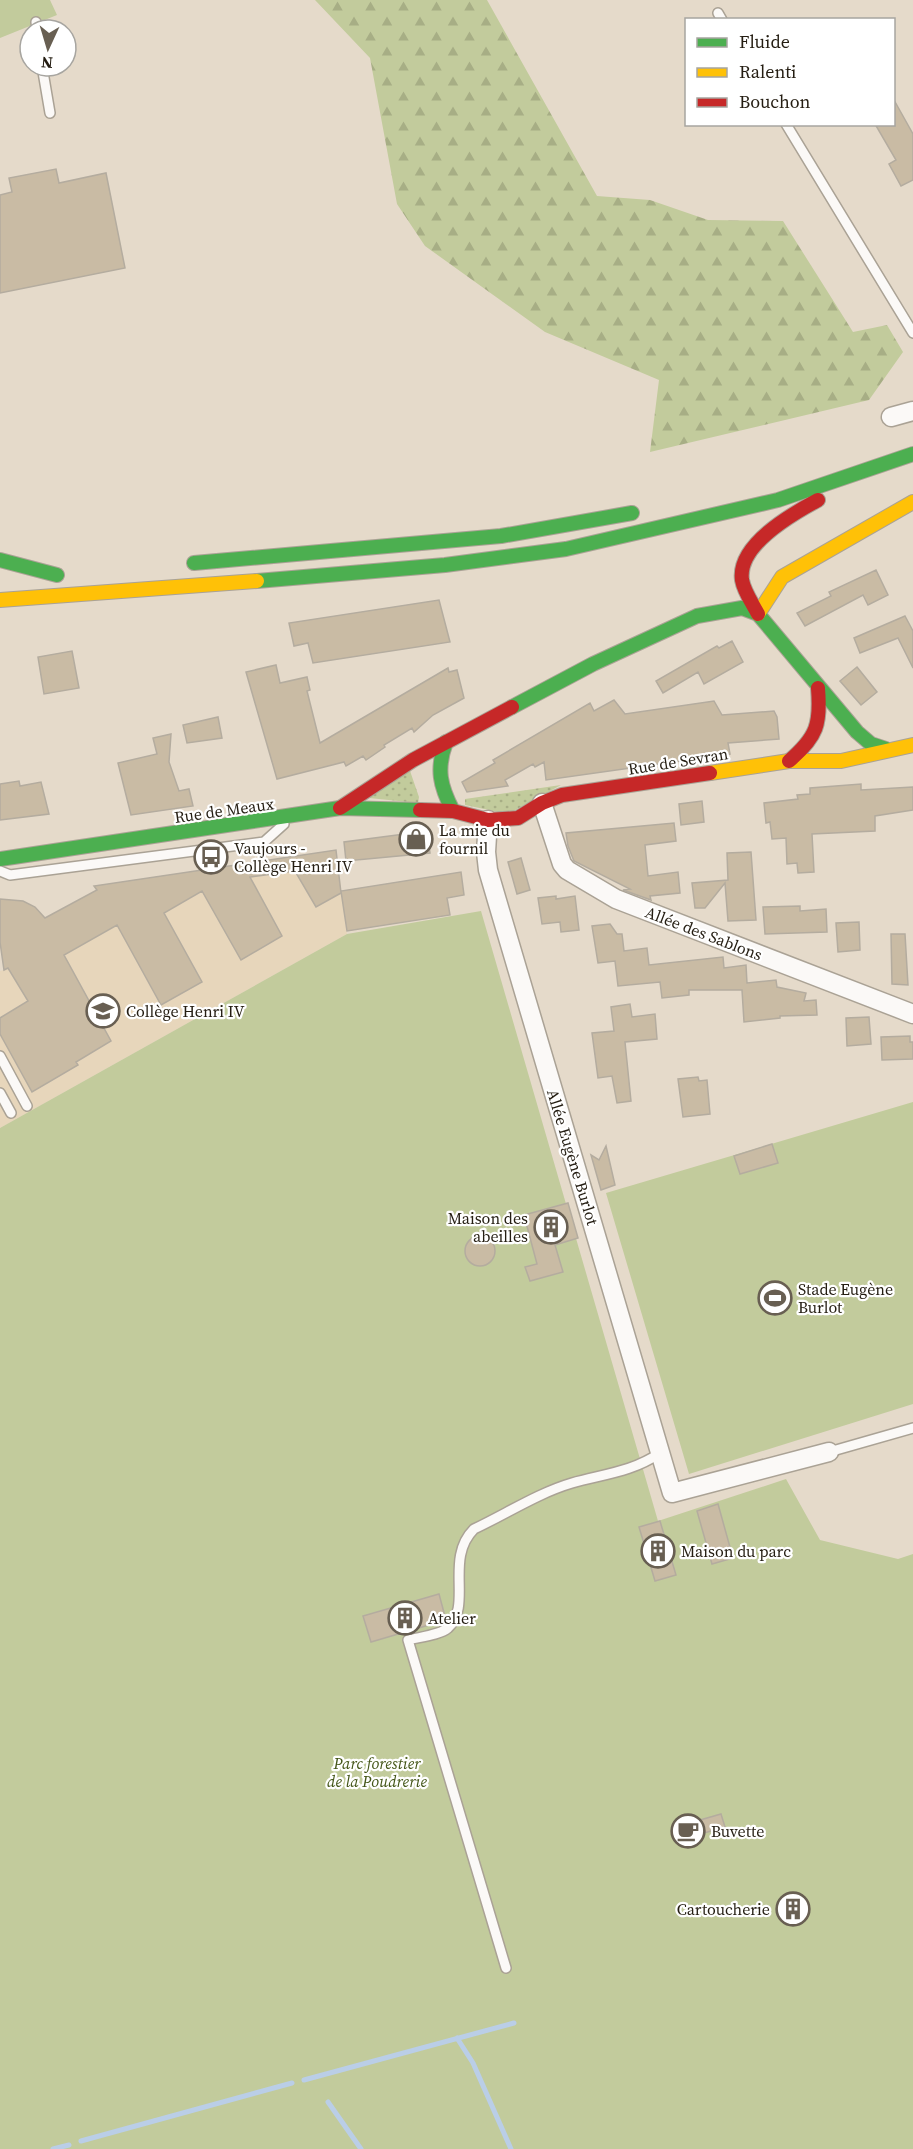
<svg xmlns="http://www.w3.org/2000/svg" width="913" height="2149" font-family="'Source Serif 4',serif">
<defs>
<pattern id="grass-dots" width="8" height="8" patternUnits="userSpaceOnUse" patternTransform="scale(1.5)"><rect width="8" height="8" fill="#c2cb9c"/><path d="M2 2h.1M6 6h.1" fill="none" stroke="#a7ae85" stroke-width="1.8" stroke-linecap="round"/></pattern>
<pattern id="forest-firs" width="22" height="20" patternUnits="userSpaceOnUse" patternTransform="scale(1.5)"><rect width="22" height="20" fill="#c2cb9c"/><path d="M5 1l3.5 6h-7zM16 11l3.5 6h-7z" fill="#a7ae85"/></pattern>
</defs>
<rect width="100%" height="100%" fill="#e5daca"/>
<!-- built -->
<path fill="#e7d6bb" d="M336,850L347,934L0,1128V971L4,970L0,942V900L23,901L37,909L44,919L96,890L94,886Z"/>
<!-- grass -->
<path fill="url(#grass-dots)" d="M409,768L419,797L418,803L369,798Z
M561,785L508,814L465,805V799Z"/>
<!-- forest -->
<path fill="url(#forest-firs)" d="M315,0H487L597,196L650,200L708,220L783,221L853,332L887,325L903,352L869,400L650,452L659,380L545,332L425,246L397,204L370,58Z"/>
<!-- green -->
<path fill="#c2cb9c" d="M0,0H50L57,15L0,38Z
M481,911L658,1521L786,1479L820,1540L898,1559L913,1554V2149H0V1128L347,934Z
M913,1102V1404L689,1474L606,1193Z"/>
<g fill="none" stroke-linecap="round" stroke-linejoin="round">
<!-- stream -->
<path stroke="#bacee7" stroke-width="5" d="M457,2038L473,2063L511,2149
M304,2080L514,2023
M328,2102L361,2149
M81,2141L292,2083
M53,2149L69,2145"/>
</g>
<!-- building -->
<path fill="#c9bba4" stroke="#b4ac9f" stroke-width="1.5" d="M894,100L913,134V180L901,186L889,164L896,160L875,124H894Z
M56,169L59,183L106,173L125,268L0,293V195L12,192L9,178Z
M876,570L888,595L868,605L863,595L805,626L797,613L831,596L829,592Z
M439,600L450,642L313,663L308,643L294,646L289,623Z
M905,616L913,631V668L898,638L860,653L854,638Z
M732,641L743,662L704,684L698,672L663,693L656,681L717,646L719,648Z
M72,651L79,688L44,694L38,657Z
M276,665L280,683L307,677L310,690L307,691L320,743L448,668L449,672L457,670L464,698L433,715L414,732L412,728L384,745L385,747L366,760L363,756L346,766L344,762L277,779L246,672Z
M857,667L877,692L861,705L840,681Z
M614,700L625,714L714,701L722,715L774,711L777,717L779,739L728,743L730,754L546,780L544,762L535,767L533,764L505,780L508,786L467,792L462,782L495,763L493,760L590,703L594,711Z
M218,717L222,738L187,743L183,725Z
M171,734L169,762L179,791L189,789L193,806L131,815L118,763L157,754L153,738Z
M19,781L20,786L41,782L49,814L0,820V784Z
M861,784V790L913,787V810L875,816V831L812,834L814,872L798,873L797,863L787,864L786,838L772,839L770,822L766,823L764,803L798,799L797,795L810,794V788Z
M702,801L704,822L681,825L679,804Z
M674,823L676,841L645,845L648,876L678,872L680,893L650,896L651,900L623,890L630,889L574,861L568,846L566,833Z
M427,831L430,853L346,861L344,842Z
M336,850L341,893L316,907L295,871L250,877L282,936L241,960L202,891L164,913L202,982L161,1005L117,925L64,955L111,1041L76,1062L78,1065L32,1092L0,1034V1018L28,1001L8,968L4,970L0,942V899L23,901L35,907L45,918L97,890L94,886Z
M751,852L756,920L728,921L725,883L705,908H695L692,883L728,880L727,853Z
M521,858L530,890L517,894L508,862Z
M461,872L464,895L447,898L450,915L347,931L341,891Z
M556,896V899L575,896L579,930L561,932L560,922L542,924L538,898Z
M800,906V911L826,909L827,932L765,934L763,907Z
M859,922L860,950L838,952L836,923Z
M610,924L617,934H622L624,951L647,948L649,965L723,957L724,968L746,965L747,983L776,980L777,987L806,993L804,1001L816,1000L817,1015L780,1016V1018L744,1022L742,990H689V995L662,998L660,982L618,986L615,961L598,963L592,926Z
M891,934H905L908,985L892,984Z
M630,1004L632,1017L655,1014L657,1039L625,1042L631,1101L617,1103L612,1076L598,1078L592,1033L614,1031L611,1007Z
M869,1017L871,1044L847,1046L846,1018Z
M910,1036V1042H913V1059L882,1060L881,1037Z
M698,1077L699,1081L707,1080L710,1114L683,1117L678,1079Z
M772,1144L778,1163L740,1174L734,1156Z
M606,1146L615,1185L601,1190L591,1155L599,1160Z
M568,1203L578,1238L555,1245L563,1272L530,1281L525,1267L537,1264L524,1215Z
M465 1251a15 15 0 1 1 30 0a15 15 0 1 1-30 0Z
M718,1504L733,1558L712,1564L697,1511Z
M660,1521L676,1575L655,1581L639,1527Z
M439,1594L446,1620L371,1642L363,1616Z
M721,1814L725,1827L683,1839L679,1826Z
M802,1895L808,1915L784,1922L778,1902Z"/>
<g fill="none" stroke-linecap="round" stroke-linejoin="round">
<!-- lane casing -->
<g stroke="#aaa295" stroke-width="12">
<path id="lane" d="M718,13L722,20
M36,22L37,30
M42,66L50,113
M786,124L913,333
M0,871L10,875L264,842L284,824
M0,1056L27,1106
M0,1093L11,1113
M829,1452L913,1428
M506,1968L408,1640C419,1637 440,1635 448,1628C473,1605 444,1559 474,1529C506,1514 538,1493 572,1483C604,1474 632,1472 660,1453"/>
</g>
<!-- street casing -->
<g stroke="#aaa295" stroke-width="21">
<path id="street" d="M891,417L913,411
M542,803L562,864L567,870L616,899L913,1014
M488,820L486,852L488,870L672,1493L829,1452"/>
</g>
<!-- fast casing -->
<g stroke="#aaa295" stroke-width="16">
<path id="fast" d="M0,560L57,575
M194,563L501,536L632,513
M257,581L445,565L566,549L778,500L913,454
M512,707L593,664L697,616L742,608L758,614L857,732L871,744L886,749
M446,742C436,769 440,786 453,811
M0,859L340,808L420,810"/>
</g>
<!-- slow casing -->
<g stroke="#aaa295" stroke-width="16">
<path id="slow" d="M0,600L257,581
M758,614L782,577L913,502
M710,773L789,761H841L913,745"/>
</g>
<!-- jam casing -->
<g stroke="#aaa295" stroke-width="16">
<path id="jam" d="M758,614C753,604 744,592 742,580C737,545 792,514 818,500
M789,761C817,737 821,724 818,688
M340,808L413,760L512,707
M420,810L453,811L488,820L518,818L542,803L562,795L710,773"/>
</g>
<!-- lane -->
<use href="#lane" stroke="#fbf9f7" stroke-width="9"/>
<!-- street -->
<use href="#street" stroke="#fbf9f7" stroke-width="18"/>
<!-- fast -->
<use href="#fast" stroke="#4caf50" stroke-width="14"/>
<!-- slow -->
<use href="#slow" stroke="#ffc107" stroke-width="14"/>
<!-- jam -->
<use href="#jam" stroke="#c62828" stroke-width="14"/>
</g>
<!-- icons -->
<defs>
<g id="shop-ring" transform="scale(1.725)"><circle r="9.5" fill="#fff" stroke="#685f52" stroke-width="1.5"/><path d="M-5-2.5h2.3a2.7 3.5 0 0 1 5.4 0H5L5.5 6h-11ZM-1.5-2.5h3a1.5 2.3 0 0 0-3 0Z" fill="#685f52"/></g>
<g id="bus-ring" transform="scale(1.725)"><circle r="9.5" fill="#fff" stroke="#685f52" stroke-width="1.5"/><path d="M-5-6H5V4H4V6H2V4H-2V6H-4V4H-5ZM-3.5-4V0h7V-4ZM-3.5 1.2v1.5H-2V1.2ZM2 1.2v1.5H3.5V1.2Z" fill="#685f52"/></g>
<g id="school-ring" transform="scale(1.725)"><circle r="9.5" fill="#fff" stroke="#685f52" stroke-width="1.5"/><path d="M0-5L7-2L0 1L-7-2ZM-4 1L0 2.5L4 1V4Q0 6-4 4Z" fill="#685f52"/></g>
<g id="building-ring" transform="scale(1.725)"><circle r="9.5" fill="#fff" stroke="#685f52" stroke-width="1.5"/><path d="M-4-6H4V6H1V3H-1V6H-4ZM-2.5-4.3h1.7v1.8h-1.7ZM.8-4.3h1.7v1.8H.8ZM-2.5-1h1.7V.8h-1.7ZM.8-1h1.7V.8H.8Z" fill="#685f52"/></g>
<g id="stadium-ring" transform="scale(1.725)"><circle r="9.5" fill="#fff" stroke="#685f52" stroke-width="1.5"/><path d="M0-5a6.5 5 0 1 0 0 10a6.5 5 0 1 0 0-10ZM-3.5-1.8h7v3.6h-7Z" fill="#685f52"/></g>
<g id="cafe-ring" transform="scale(1.725)"><circle r="9.5" fill="#fff" stroke="#685f52" stroke-width="1.5"/><path d="M-5.5-4.5H6V0H3Q3 3.5 0 3.5H-2.5Q-5.5 3.5-5.5 0ZM3-3.2v2h1.7v-2ZM-6 4.5H4V6H-6Z" fill="#685f52"/></g>
</defs>
<g fill-rule="evenodd">
<use href="#shop-ring" x="416" y="839"/>
<use href="#bus-ring" x="211" y="857"/>
<use href="#school-ring" x="103" y="1011"/>
<use href="#building-ring" x="551" y="1227"/>
<use href="#stadium-ring" x="775" y="1298"/>
<use href="#building-ring" x="658" y="1551"/>
<use href="#building-ring" x="405" y="1618"/>
<use href="#cafe-ring" x="688" y="1831"/>
<use href="#building-ring" x="793" y="1909"/>
</g>
<g text-anchor="middle" stroke-width="4.5" stroke-linejoin="round" paint-order="stroke">
<!-- street labels -->
<g font-size="16" fill="#241d12" stroke="#fff">
<text transform="translate(678 761) rotate(-9)" y="6">Rue de Sevran</text>
<text transform="translate(224 810) rotate(-8)" y="6">Rue de Meaux</text>
<text transform="translate(704 933) rotate(21)" y="6">Allée des Sablons</text>
<text transform="translate(573 1157) rotate(73)" y="6">Allée Eugène Burlot</text>
</g>
<!-- poi labels -->
<g font-size="16" fill="#241d12" stroke="#fff" text-anchor="start">
<text x="439" y="836">La mie du<tspan x="439" dy="18">fournil</tspan></text>
<text x="234" y="854">Vaujours -<tspan x="234" dy="18">Collège Henri IV</tspan></text>
<text x="126" y="1017">Collège Henri IV</text>
<text x="528" y="1224" text-anchor="end">Maison des<tspan x="528" dy="18">abeilles</tspan></text>
<text x="798" y="1295">Stade Eugène<tspan x="798" dy="18">Burlot</tspan></text>
<text x="681" y="1557">Maison du parc</text>
<text x="428" y="1624">Atelier</text>
<text x="711" y="1837">Buvette</text>
<text x="770" y="1915" text-anchor="end">Cartoucherie</text>
</g>
<!-- park labels -->
<g font-size="16" font-style="italic" fill="#435517" stroke="#fff">
<text x="377" y="1769">Parc forestier<tspan x="377" dy="18">de la Poudrerie</tspan></text>
</g>
</g>
<!-- legend -->
<rect x="685" y="18" width="210" height="108" fill="#ffffff" stroke="#a7a5a0" stroke-width="1.5"/>
<rect x="697" y="38" width="30" height="9" fill="#4caf50" stroke="#a7a5a0" stroke-width="1.5"/>
<text x="739" y="48" font-size="18" fill="#241d12">Fluide</text>
<rect x="697" y="68" width="30" height="9" fill="#ffc107" stroke="#a7a5a0" stroke-width="1.5"/>
<text x="739" y="78" font-size="18" fill="#241d12">Ralenti</text>
<rect x="697" y="98" width="30" height="9" fill="#c62828" stroke="#a7a5a0" stroke-width="1.5"/>
<text x="739" y="108" font-size="18" fill="#241d12">Bouchon</text>
<!-- north arrow -->
<g transform="translate(48 48) rotate(184)"><circle r="28" fill="#ffffff" stroke="#a7a5a0" stroke-width="1.5"/>
<path d="M0-4.5L10 22L0 15L-10 22Z" fill="#685f52"/>
<text y="-9" font-size="16" font-weight="bold" text-anchor="middle" fill="#241d12">N</text>
</g>
</svg>
